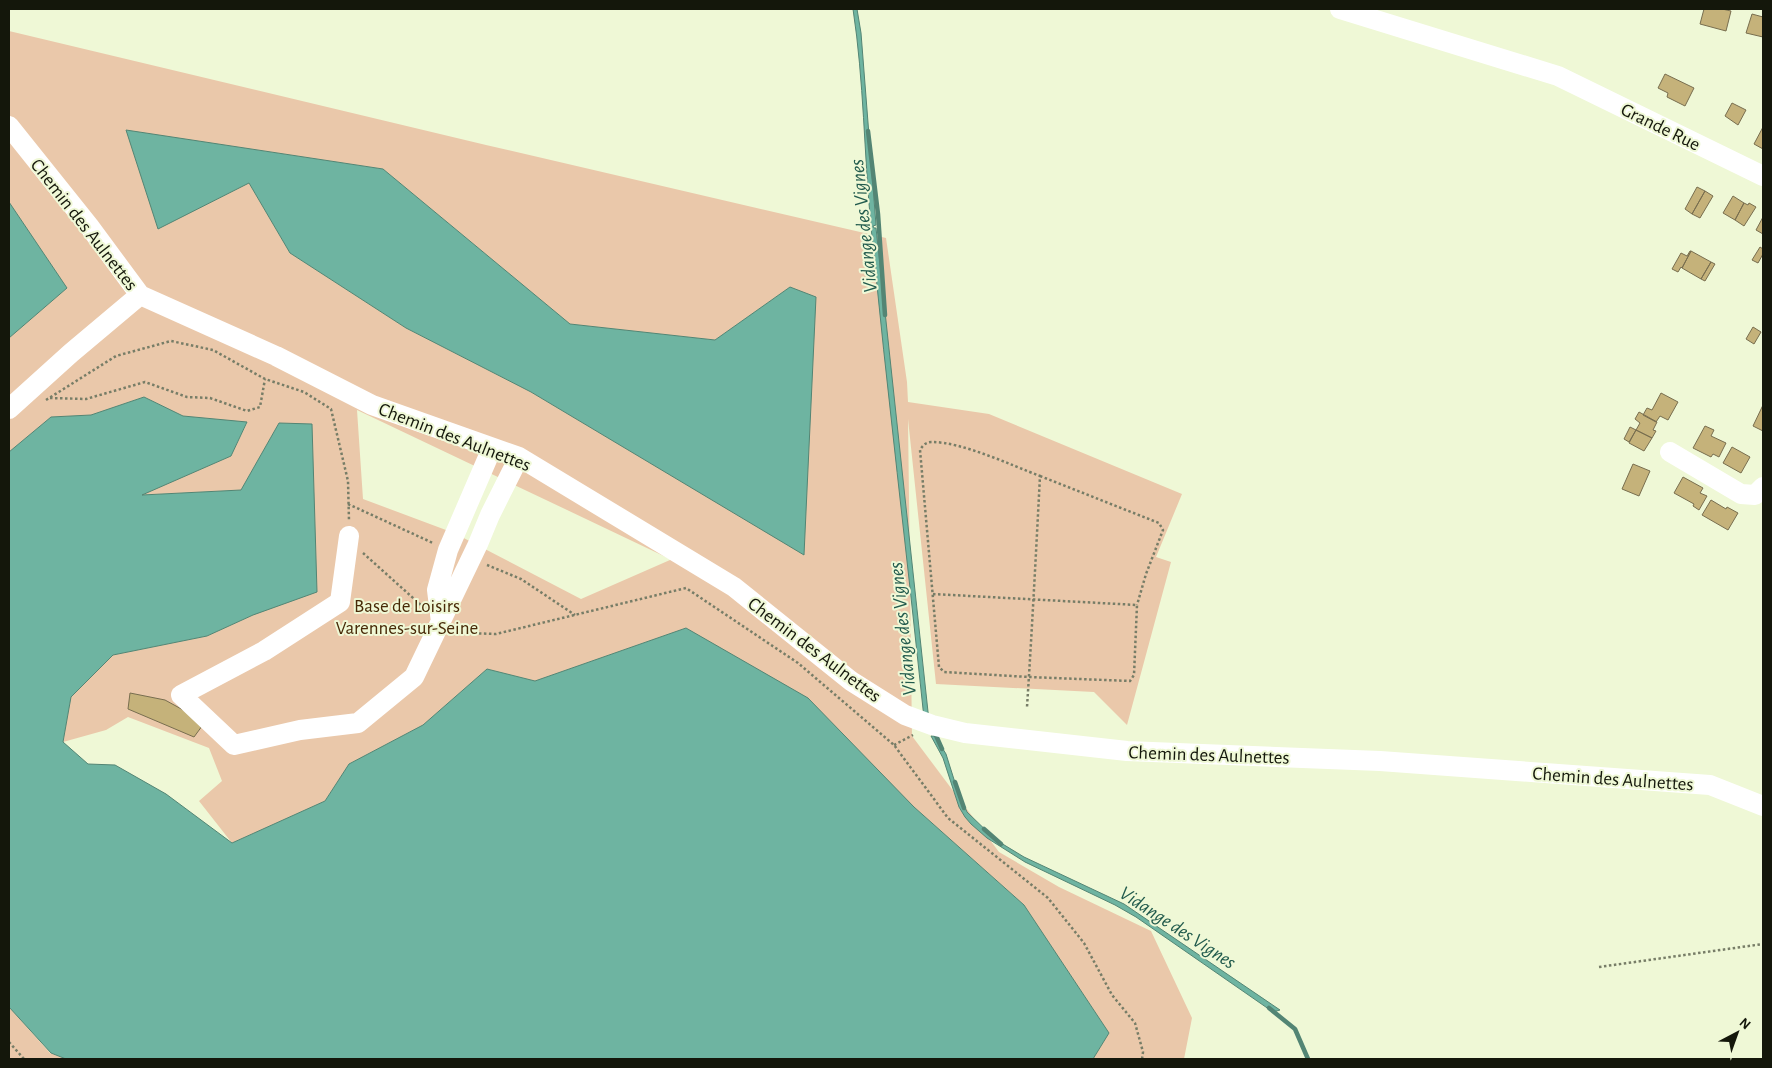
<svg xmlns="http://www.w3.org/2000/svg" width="1772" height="1068" font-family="'Alegreya Sans',sans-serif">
<rect width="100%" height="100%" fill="#eff8d6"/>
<!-- green -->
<path fill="#eac8aa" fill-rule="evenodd" d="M9,31L486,145L886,238L907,382L908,402L989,414L1182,494L1156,557L1171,562L1127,725L1094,692L936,684L908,419L912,736L999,852L1059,887L1151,931L1192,1018L1184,1059H1093L1109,1033L1024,905L914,807L686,628L535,681L487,669L423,725L349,764L325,801L232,843L199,801L222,781L209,748L128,717L106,730L63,742L71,696L113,655L207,636L253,615L279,423L241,490L140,495L231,456L247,423L183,416L144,397L91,415L51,417L9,452V338L67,288L9,202ZM126,131L383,169L570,324L715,340L790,287L804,554L531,392L406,328L290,253L249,183ZM357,410L670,559V560L581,599L454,533L363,499Z
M9,1007L50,1053L66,1059H9Z"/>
<!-- water -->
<path fill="#6eb4a1" stroke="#538574" d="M853,9H857L861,33L876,225L873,226L874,228H876L929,721L924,718C907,554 887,391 871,227C864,154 864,81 853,9Z
M126,130L383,169L570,324L715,340L790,287L816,297L804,555L531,392L406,328L290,253L249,183L158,229Z
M9,202L67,288L9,338Z
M144,397L183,416L247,422L231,456L142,495L241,490L279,423L312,424L317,592L253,615L207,636L113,655L71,697L63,742L88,764L115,765L166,794L232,843L325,801L349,764L423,725L487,669L535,681L686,628L808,698L914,807L1024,905L1109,1033L1093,1059H66L51,1053L9,1007V452L51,417L91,415Z
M931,736H935L946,754L957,789L967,812L996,840L1024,857L1124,904L1280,1010L1273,1012L1136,917L1115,905L1025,862L987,838L971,824L965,817L959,807L943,758Z"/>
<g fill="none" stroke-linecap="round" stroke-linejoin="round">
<!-- stream -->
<path stroke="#538574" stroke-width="4.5" d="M868,131L878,214L885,315
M934,731L942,749
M955,782L964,808
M984,829L1001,844
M1269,1008L1295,1029L1308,1059"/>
</g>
<!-- building -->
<path fill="#c5b27a" stroke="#786e4f" d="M1704,9H1722L1731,11L1726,31L1700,24Z
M1752,14L1763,17V37L1746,33Z
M1665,74L1694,88L1685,106L1667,97L1668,93L1658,88Z
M1732,103L1746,110L1738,125L1725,116Z
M1763,127V149L1754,144Z
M1697,187L1705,191L1692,214L1685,209Z
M1705,191L1713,196L1700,218L1692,214Z
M1733,196L1744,203L1735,220L1723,213Z
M1744,203L1748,205L1749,203L1756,207L1744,226L1735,220Z
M1763,217V234L1756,230Z
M1760,247L1763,249V254L1758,263L1752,260Z
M1690,251H1691L1682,268L1681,267L1678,272L1672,269L1681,253L1687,256Z
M1691,251L1711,262L1701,279L1682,268Z
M1711,262L1715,264L1705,281L1701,279Z
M1753,327L1761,332L1754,344L1746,339Z
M1661,393L1678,402L1668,420L1660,416L1656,422L1643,415L1647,408L1652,410Z
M1763,405V431L1753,426Z
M1639,412L1657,422L1653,430L1656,431L1652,438L1636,430L1640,423L1635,419Z
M1705,426L1714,430L1711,436L1726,443L1719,457L1713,454L1711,457L1693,448Z
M1630,427L1636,430L1629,442L1624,439Z
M1636,430L1652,438L1644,451L1629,443Z
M1732,447L1750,457L1741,473L1723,463Z
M1633,464L1650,471L1639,496L1622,489Z
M1683,477L1703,488L1700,493L1707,496L1699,510L1693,506L1694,504L1674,493Z
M1711,500L1726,509L1727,507L1738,513L1728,530L1702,515Z
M130,693L165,700L205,722L194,737L128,709Z"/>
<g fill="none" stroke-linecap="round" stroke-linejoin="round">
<!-- path -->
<path stroke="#777d67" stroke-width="2.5" stroke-dasharray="2.5 2.5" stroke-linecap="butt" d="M50,398L86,399L145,382L187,397L210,398L247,411L260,407L265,379
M46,400L116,356L171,341L213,350L265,379L304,392L331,409L348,481L349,521
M1040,476L1159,523L1163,530L1146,574L1137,605
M348,504L433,543
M363,553L422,606
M487,565L521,579L575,615
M933,594L1137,605L1134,675L1130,681L1029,677L944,672L939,667L920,450C923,445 926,442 932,442C962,442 1011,465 1040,476C1036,553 1032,630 1027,707
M455,628L466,633L496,634L686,588L798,663L894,745L948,818L1048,898L1084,943L1112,995L1135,1023L1143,1052L1142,1059
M894,745L913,735
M1599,967L1763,944
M9,1042L24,1059"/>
<!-- minor -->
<path stroke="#fff" stroke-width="20" d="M1340,9L1558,76L1763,176
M9,126L89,226L140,295L276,356L372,405L519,457L734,587L851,681L905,715L932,725L965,733L1127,751L1380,761L1710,785L1763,806
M9,409L71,353L140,295
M1670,452L1741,494L1755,495L1763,487
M349,536L340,602L264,651L181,695L234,745L300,730L358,723L414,677L478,544L490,515L519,457
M441,622L437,590L448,550L492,448"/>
</g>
<g text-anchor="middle" stroke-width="4" stroke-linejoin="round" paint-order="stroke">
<!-- street labels -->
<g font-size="19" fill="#14170b" stroke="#eff8d6">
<text transform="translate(1661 126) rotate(26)" y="7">Grande Rue</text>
<text transform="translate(85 224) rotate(52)" y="7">Chemin des Aulnettes</text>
<text transform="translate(455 436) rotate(21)" y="7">Chemin des Aulnettes</text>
<text transform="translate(815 649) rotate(37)" y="7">Chemin des Aulnettes</text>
<text transform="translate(1209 754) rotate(2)" y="7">Chemin des Aulnettes</text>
<text transform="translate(1613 778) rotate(4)" y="7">Chemin des Aulnettes</text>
</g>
<!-- park labels -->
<g font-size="19" fill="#472907" stroke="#eff8d6">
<text x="407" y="612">Base de Loisirs<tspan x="407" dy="22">Varennes-sur-Seine</tspan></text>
</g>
<!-- water labels -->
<g font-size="20" font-style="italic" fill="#225b4d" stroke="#eff8d6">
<text transform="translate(863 226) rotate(-96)" y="7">Vidange des Vignes</text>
<text transform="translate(902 629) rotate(-96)" y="7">Vidange des Vignes</text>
<text transform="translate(1178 927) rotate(33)" y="7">Vidange des Vignes</text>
</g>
</g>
<!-- border -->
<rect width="1772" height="1068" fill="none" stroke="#14170b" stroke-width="20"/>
<!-- north arrow -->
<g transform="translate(1737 1033) rotate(41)" stroke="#eff8d6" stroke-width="4" paint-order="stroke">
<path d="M0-4L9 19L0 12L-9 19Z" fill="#14170b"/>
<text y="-8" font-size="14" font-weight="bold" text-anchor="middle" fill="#14170b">N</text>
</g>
</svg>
